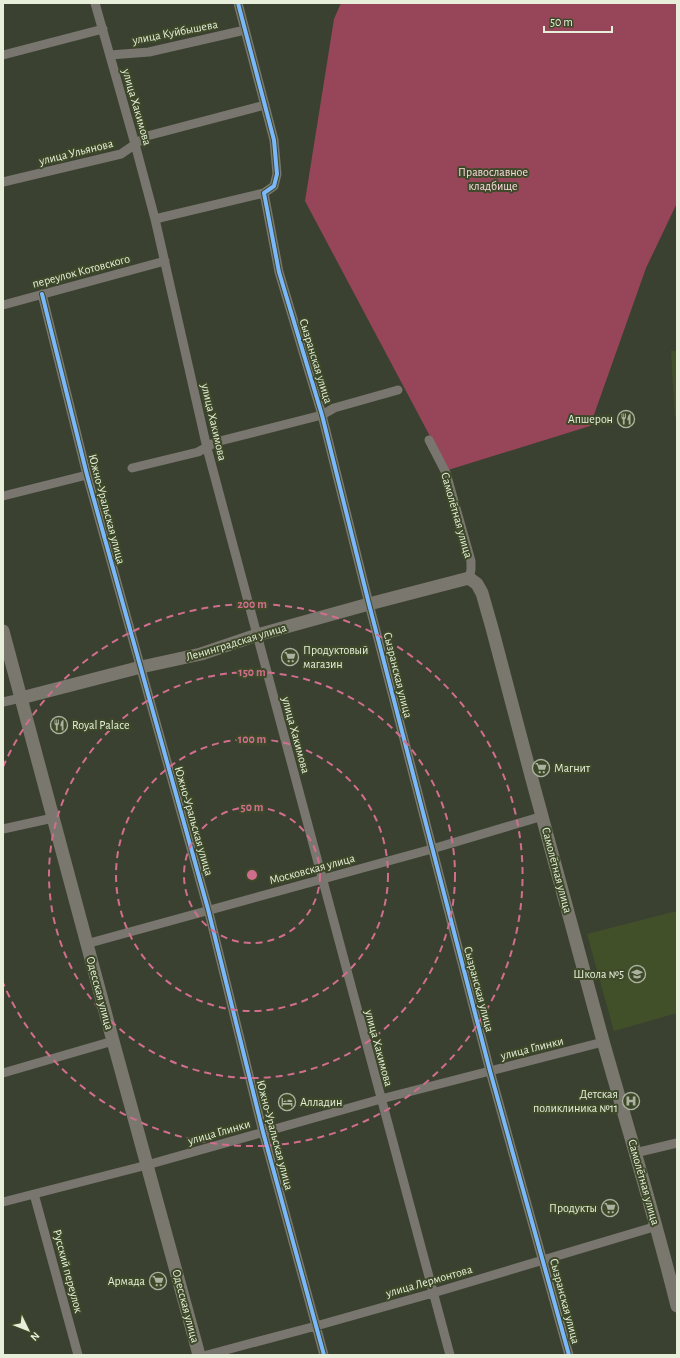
<svg xmlns="http://www.w3.org/2000/svg" width="680" height="1358" font-family="'Alegreya Sans',sans-serif">
<rect width="100%" height="100%" fill="#3b4130"/>
<!-- built -->
<path fill="#42502a" d="M671,351H677V417H675Z
M677,911V1013L614,1031L587,934Z"/>
<!-- green -->
<path fill="#97465a" d="M341,3H677V203L646,268L590,426L448,470L305,201L334,19Z"/>
<g fill="none" stroke-linecap="round" stroke-linejoin="round">
<!-- street -->
<path stroke="#79766f" stroke-width="9" d="M95,3L135,144L155,219L207,448L450,1355
M238,3L274,140L277,174L274,186L264,193L279,272L322,415L369,604L490,1071L569,1355
M3,55L103,29
M110,55L149,52L245,30
M3,182L121,154L147,136L265,105
M155,219L264,193
M42,294L87,475L208,909L263,1132L324,1355
M3,305L165,261
M429,440L446,473L471,561V570L469,578
M132,468L198,452L216,442L322,415L334,408L398,390
M3,496L87,475
M3,702L21,698
M3,829L53,818
M86,944L432,849L543,816
M3,1073L113,1041
M635,1153L677,1143
M34,1194L78,1355
M3,1202L147,1165L381,1099L603,1042
M207,1355L316,1326L433,1293L657,1226"/>
<!-- secondary -->
<path stroke="#7a776e" stroke-width="13" d="M3,631L113,1041L199,1355
M21,698L141,667L201,654L257,635L369,604L469,578L477,584L482,593L492,628C528,766 565,903 603,1041C628,1129 655,1217 677,1306"/>
<!-- cycleway casing -->
<g stroke="#3d4928" stroke-width="6">
<path id="cycleway" d="M238,3L274,140L277,174L274,186L264,193L279,272L322,415L369,604L490,1071L569,1355
M42,294L87,475L208,909L263,1132L324,1355"/>
</g>
<!-- cycleway -->
<use href="#cycleway" stroke="#7ab7fb" stroke-width="4"/>
</g>
<!-- distance rings -->
<g fill="none" stroke="#d16e8e" stroke-width="2" stroke-dasharray="7 5">
<circle cx="252" cy="875" r="68"/>
<circle cx="252" cy="875" r="136"/>
<circle cx="252" cy="875" r="203"/>
<path d="M3 767A271 271 0 1 1 3 983"/>
</g>
<!-- icons -->
<defs>
<g id="restaurant-ring" transform="scale(0.9)"><circle r="9.5" fill="#3d4928" stroke="#abb29f" stroke-width="1.5"/><path d="M-5-6h1v4h1v-4h1v4h1v-4h1v5L-1.5 .5V6h-2V.5L-5-1ZM5-6V6H3V1.5H1.5Q1.5-4 5-6Z" fill="#abb29f"/></g>
<g id="supermarket-ring" transform="scale(0.9)"><circle r="9.5" fill="#3d4928" stroke="#abb29f" stroke-width="1.5"/><path d="M-6-5.5h2.5l.6 2H6L4.5 2H-2.5L-4.4-4H-6ZM-1.5 3.2a1.3 1.3 0 1 0 .1 0ZM3 3.2a1.3 1.3 0 1 0 .1 0Z" fill="#abb29f"/></g>
<g id="school-ring" transform="scale(0.9)"><circle r="9.5" fill="#3d4928" stroke="#abb29f" stroke-width="1.5"/><path d="M0-5L7-2L0 1L-7-2ZM-4 1L0 2.5L4 1V4Q0 6-4 4Z" fill="#abb29f"/></g>
<g id="hospital-ring" transform="scale(0.9)"><circle r="9.5" fill="#3d4928" stroke="#abb29f" stroke-width="1.5"/><path d="M-5-5h3v3.5h4V-5h3V5h-3V1.5h-4V5h-3Z" fill="#abb29f"/></g>
<g id="hotel-ring" transform="scale(0.9)"><circle r="9.5" fill="#3d4928" stroke="#abb29f" stroke-width="1.5"/><path d="M-6-4.5h1.5V1H6V5H4.5V3h-9V5H-6ZM-4 0a1.8 1.8 0 1 1 3.6 0ZM.5 0V-2.5h3Q6-2.5 6 0Z" fill="#abb29f"/></g>
</defs>
<g fill-rule="evenodd">
<use href="#restaurant-ring" x="626" y="419"/>
<use href="#supermarket-ring" x="290" y="657"/>
<use href="#restaurant-ring" x="59" y="725"/>
<use href="#supermarket-ring" x="541" y="768"/>
<use href="#school-ring" x="637" y="974"/>
<use href="#hospital-ring" x="631" y="1101"/>
<use href="#hotel-ring" x="287" y="1102"/>
<use href="#supermarket-ring" x="610" y="1208"/>
<use href="#supermarket-ring" x="158" y="1281"/>
</g>
<g text-anchor="middle" stroke-width="4" stroke-linejoin="round" paint-order="stroke">
<!-- street labels -->
<g font-size="12" fill="#e7efdb" stroke="#3d4928">
<text transform="translate(175 32) rotate(-11)" y="4">улица Куйбышева</text>
<text transform="translate(137 107) rotate(74)" y="4">улица Хакимова</text>
<text transform="translate(76 152) rotate(-14)" y="4">улица Ульянова</text>
<text transform="translate(81 271) rotate(-15)" y="4">переулок Котовского</text>
<text transform="translate(316 361) rotate(73)" y="4">Сызранская улица</text>
<text transform="translate(214 422) rotate(77)" y="4">улица Хакимова</text>
<text transform="translate(107 509) rotate(75)" y="4">Южно-Уральская улица</text>
<text transform="translate(457 515) rotate(74)" y="4">Самолётная улица</text>
<text transform="translate(236 642) rotate(-17)" y="4">Ленинградская улица</text>
<text transform="translate(398 675) rotate(76)" y="4">Сызранская улица</text>
<text transform="translate(296 735) rotate(75)" y="4">улица Хакимова</text>
<text transform="translate(194 821) rotate(74)" y="4">Южно-Уральская улица</text>
<text transform="translate(312 869) rotate(-15)" y="4">Московская улица</text>
<text transform="translate(557 870) rotate(75)" y="4">Самолётная улица</text>
<text transform="translate(479 989) rotate(75)" y="4">Сызранская улица</text>
<text transform="translate(100 993) rotate(75)" y="4">Одесская улица</text>
<text transform="translate(379 1048) rotate(75)" y="4">улица Хакимова</text>
<text transform="translate(532 1048) rotate(-14)" y="4">улица Глинки</text>
<text transform="translate(219 1132) rotate(-16)" y="4">улица Глинки</text>
<text transform="translate(275 1135) rotate(75)" y="4">Южно-Уральская улица</text>
<text transform="translate(644 1182) rotate(74)" y="4">Самолётная улица</text>
<text transform="translate(68 1271) rotate(75)" y="4">Русский переулок</text>
<text transform="translate(429 1281) rotate(-16)" y="4">улица Лермонтова</text>
<text transform="translate(565 1301) rotate(75)" y="4">Сызранская улица</text>
<text transform="translate(186 1306) rotate(75)" y="4">Одесская улица</text>
</g>
<!-- park labels -->
<g font-size="12" fill="#fbdae0" stroke="#3d4928">
<text x="493" y="176">Православное<tspan x="493" dy="14">кладбище</tspan></text>
</g>
<!-- poi labels -->
<g font-size="12" fill="#e7efdb" stroke="#3d4928" text-anchor="end">
<text x="613" y="423">Апшерон</text>
<text x="303" y="654" text-anchor="start">Продуктовый<tspan x="303" dy="14">магазин</tspan></text>
<text x="72" y="729" text-anchor="start">Royal Palace</text>
<text x="554" y="772" text-anchor="start">Магнит</text>
<text x="624" y="978">Школа №5</text>
<text x="618" y="1098">Детская<tspan x="618" dy="14">поликлиника №11</tspan></text>
<text x="300" y="1106" text-anchor="start">Алладин</text>
<text x="597" y="1212">Продукты</text>
<text x="145" y="1285">Армада</text>
</g>
</g>
<circle cx="252" cy="875" r="6" fill="#d16e8e" stroke="#3d4928" stroke-width="2"/>
<g font-size="12" text-anchor="middle" font-weight="bold" fill="#d16e8e" stroke="#3d4928" stroke-width="4" stroke-linejoin="round" paint-order="stroke">
<text x="252" y="608">200 m</text>
<text x="252" y="676">150 m</text>
<text x="252" y="743">100 m</text>
<text x="252" y="811">50 m</text>
</g>
<!-- border -->
<rect width="680" height="1358" fill="none" stroke="#e7efdb" stroke-width="8"/>
<!-- north arrow -->
<g transform="translate(28 1330) rotate(133)" stroke="#3d4928" stroke-width="3" paint-order="stroke">
<path d="M0-3L7 15L0 10L-7 15Z" fill="#e7efdb"/>
<text y="-6" font-size="11" font-weight="bold" text-anchor="middle" fill="#e7efdb">N</text>
</g>
<!-- scale -->
<path d="M544 26v6h68v-6" fill="none" stroke="#e7efdb" stroke-width="2"/>
<text x="550" y="26" font-size="12" fill="#e7efdb" stroke="#3d4928" stroke-width="3" paint-order="stroke">50 m</text>
</svg>
